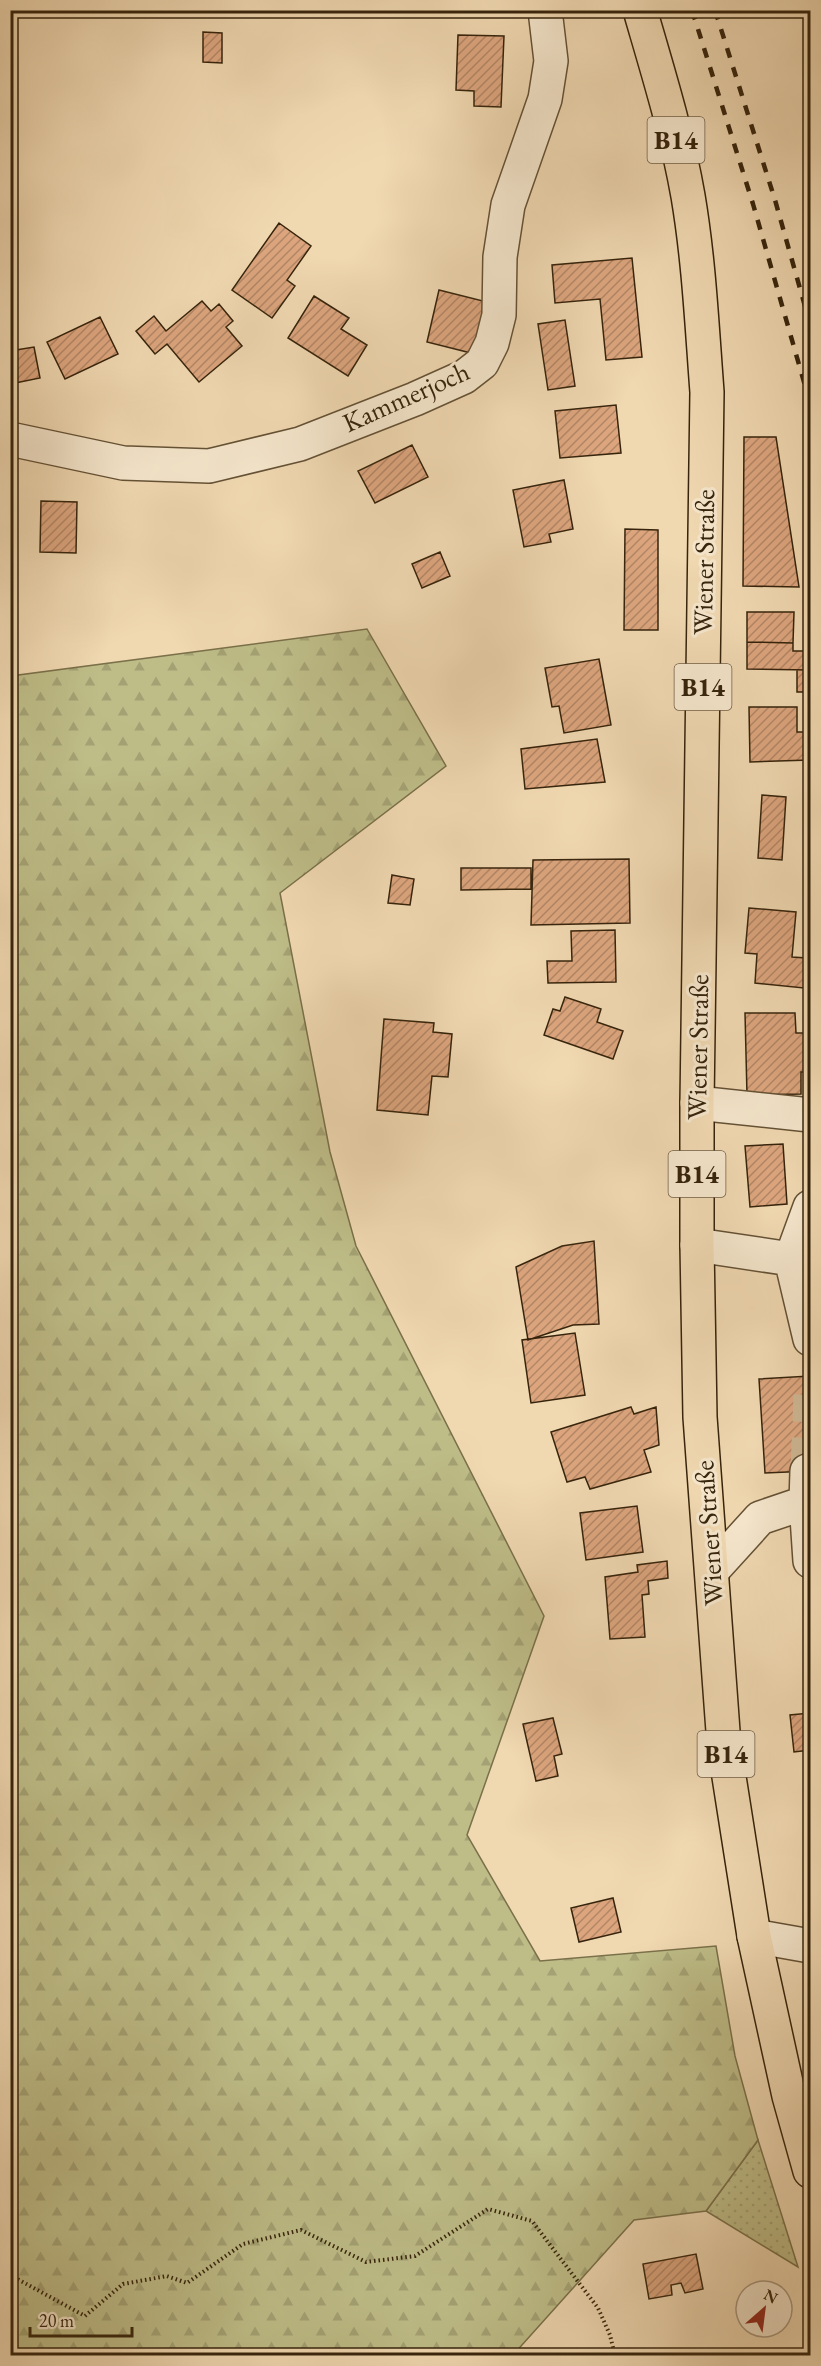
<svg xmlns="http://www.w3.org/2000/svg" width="821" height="2366" font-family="'EB Garamond',serif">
<defs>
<pattern id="grass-dots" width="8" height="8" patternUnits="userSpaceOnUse" patternTransform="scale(1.5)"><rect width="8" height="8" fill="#bebd88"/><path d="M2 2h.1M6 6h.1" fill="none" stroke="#a4a274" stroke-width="1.8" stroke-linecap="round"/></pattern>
<pattern id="forest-firs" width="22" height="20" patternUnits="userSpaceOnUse" patternTransform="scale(1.5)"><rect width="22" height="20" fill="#bebd88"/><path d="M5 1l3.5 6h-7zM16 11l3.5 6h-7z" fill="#a4a274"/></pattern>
<pattern id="building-hatch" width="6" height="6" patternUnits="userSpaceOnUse" patternTransform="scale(1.5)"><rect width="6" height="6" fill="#dca57e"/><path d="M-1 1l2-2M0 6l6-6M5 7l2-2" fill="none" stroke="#b38666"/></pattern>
</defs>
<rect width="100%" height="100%" fill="#f0d8b1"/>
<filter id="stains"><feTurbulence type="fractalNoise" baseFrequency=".00333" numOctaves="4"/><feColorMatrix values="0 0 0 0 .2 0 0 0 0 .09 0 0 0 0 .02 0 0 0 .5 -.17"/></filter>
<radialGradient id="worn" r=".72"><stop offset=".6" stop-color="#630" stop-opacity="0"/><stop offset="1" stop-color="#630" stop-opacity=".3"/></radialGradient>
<!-- grass -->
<path fill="url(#grass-dots)" stroke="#7a704a" stroke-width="1.5" d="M758,2140L798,2267L706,2211Z"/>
<!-- forest -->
<path fill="url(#forest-firs)" stroke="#7a704a" stroke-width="1.5" d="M367,629L446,766L280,893L330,1152L356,1246L544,1616L467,1835L540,1961L716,1946L735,2056L758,2140L706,2211L634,2220L513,2355H11V676Z"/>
<!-- building -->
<path fill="url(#building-hatch)" stroke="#36240c" stroke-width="1.5" d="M203,32L222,33V63L203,62Z
M458,35L504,36L501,107L474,106V91L456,90Z
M279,223L311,246L287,280L295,286L272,318L232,290Z
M632,258L642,357L606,360L600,299L555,303L552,265Z
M439,290L487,302L475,354L427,342Z
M314,296L349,318L341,329L367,345L348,376L288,338Z
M202,301L211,311L219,304L233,321L226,327L242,346L199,382L167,344L155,354L136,331L154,316L166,331Z
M100,317L118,354L65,379L47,342Z
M565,320L575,386L548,390L538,324Z
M34,347L40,378L10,384V351Z
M616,405L621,453L560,458L555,411Z
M744,437H776L799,587L743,586Z
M412,445L428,477L375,503L358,471Z
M564,480L573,529L549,534L551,542L524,547L513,490Z
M10,492H13L10,530Z
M41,501L77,502L76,553L40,552Z
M625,529L658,530V630H624Z
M440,552L450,576L422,588L412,564Z
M747,612H794L793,643L747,642Z
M808,614H810V670L747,669V642L793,643V651H807Z
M599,659L611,725L564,733L559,706L552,707L545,668Z
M797,670H810V692H797Z
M749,707H797V732H810V760L750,762Z
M597,739L605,782L525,789L521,749Z
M762,795L786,797L782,860L758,858Z
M629,859L630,923L531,925L533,860Z
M461,868H531V889L461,890Z
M392,875L414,879L410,905L388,903Z
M749,908L796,912L792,957L807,958L804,988L755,983L757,954L745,953Z
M615,930L616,982L548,983L547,961H572L571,931Z
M565,997L601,1009L597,1022L623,1031L613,1059L544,1035L553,1009L560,1011Z
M745,1013H795L796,1033H807V1072H801V1094L747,1095Z
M384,1019L434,1023L433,1032L452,1034L448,1077L432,1076L428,1115L377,1110Z
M783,1144L787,1204L750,1207L745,1146Z
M594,1241L599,1324L573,1325L528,1340L516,1267L562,1246Z
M575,1333L585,1395L531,1403L522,1340Z
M810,1376V1471L765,1473L759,1379Z
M631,1407L634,1414L656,1407L659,1445L644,1450L651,1472L590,1489L585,1477L567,1482L551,1432Z
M637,1506L643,1552L586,1560L580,1513Z
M667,1561L668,1578L648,1581L649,1594L642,1595L645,1637L610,1639L605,1577L638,1572L637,1565Z
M810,1713V1750L794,1752L790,1715Z
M553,1718L562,1754L554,1756L558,1776L536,1781L523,1724Z
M810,1750V1828L804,1751Z
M613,1898L621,1932L579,1942L571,1908Z
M696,2254L703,2289L685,2293L681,2283L671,2285L672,2295L649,2299L643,2264Z"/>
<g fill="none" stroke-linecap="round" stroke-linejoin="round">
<!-- minor-tunnel -->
<path stroke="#cbb490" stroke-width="33" stroke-dasharray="33 16" stroke-linecap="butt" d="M807,1471L810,1395"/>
<!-- minor casing -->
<g stroke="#645135" stroke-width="36">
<path id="minor" d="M10,439L123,463L209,466L300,444L415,399L464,377L482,363L492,343L499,315L500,257L508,205L545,99L551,61L545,10
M697,1103L810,1115
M810,1207L791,1259L810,1339
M697,1245L791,1259
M807,1471L806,1502L810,1561
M712,1571L760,1518L810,1501
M754,1936L810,1946"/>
</g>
<!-- major casing -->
<g stroke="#36240c" stroke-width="36">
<path id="major" d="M640,10C658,72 677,133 688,196C699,261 702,327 707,392L697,1103V1245L700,1417L724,1745L754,1936L789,2096L810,2171"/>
</g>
<!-- path -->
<path stroke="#36240c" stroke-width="4" stroke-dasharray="1.5 3" stroke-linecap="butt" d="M10,2275L85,2316L123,2284L167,2276L187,2283L243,2244L301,2230L366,2262L415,2256L488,2209L532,2221L598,2308L610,2335L615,2356"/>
<!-- minor -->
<use href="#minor" stroke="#f5e6cc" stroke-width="33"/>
<!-- major -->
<use href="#major" stroke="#f0d8b1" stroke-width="33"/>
<!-- rail -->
<path stroke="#36240c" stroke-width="4.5" stroke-dasharray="10 10" stroke-linecap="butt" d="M692,10L753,204L810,403
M715,10L775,200L810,324"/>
</g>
<g text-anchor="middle" stroke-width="6" stroke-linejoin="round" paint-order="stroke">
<!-- shield labels -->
<g fill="#f5e6cc" stroke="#6f5e46" stroke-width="1.5">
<rect x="647.5" y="117" width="57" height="46" rx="4.5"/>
<rect x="674.5" y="664" width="57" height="46" rx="4.5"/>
<rect x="668.5" y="1151" width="57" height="46" rx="4.5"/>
<rect x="697.5" y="1731" width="57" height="46" rx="4.5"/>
</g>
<g font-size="26" font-weight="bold" fill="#36240c">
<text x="676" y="149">B14</text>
<text x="703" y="696">B14</text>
<text x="697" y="1183">B14</text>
<text x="726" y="1763">B14</text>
</g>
<!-- street labels -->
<g font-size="27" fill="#36240c" stroke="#f5e6cc">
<text transform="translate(406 397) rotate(-24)" y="9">Kammerjoch</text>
<text transform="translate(704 562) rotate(-89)" y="9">Wiener Straße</text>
<text transform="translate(698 1047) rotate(-89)" y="9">Wiener Straße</text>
<text transform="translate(709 1533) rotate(-94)" y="9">Wiener Straße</text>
</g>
</g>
<!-- margin -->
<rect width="821" height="2366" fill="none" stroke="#f0d8b1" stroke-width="36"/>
<rect x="12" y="12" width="797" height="2342" fill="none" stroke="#36240c" stroke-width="3"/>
<rect x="18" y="18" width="785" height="2330" fill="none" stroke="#36240c" stroke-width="1.5"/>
<!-- north arrow -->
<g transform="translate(764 2309) rotate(28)"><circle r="28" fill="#f5e6cc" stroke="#a9987f" stroke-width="1.5"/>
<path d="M0-4.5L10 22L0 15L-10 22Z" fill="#8f2418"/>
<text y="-9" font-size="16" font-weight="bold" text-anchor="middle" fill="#36240c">N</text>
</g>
<!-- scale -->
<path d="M30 2327v9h102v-9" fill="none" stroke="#36240c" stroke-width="3"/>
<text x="39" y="2327" font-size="18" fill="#36240c" stroke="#f5e6cc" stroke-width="4.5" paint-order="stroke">20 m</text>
<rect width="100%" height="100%" filter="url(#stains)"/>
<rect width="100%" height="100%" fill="url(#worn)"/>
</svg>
